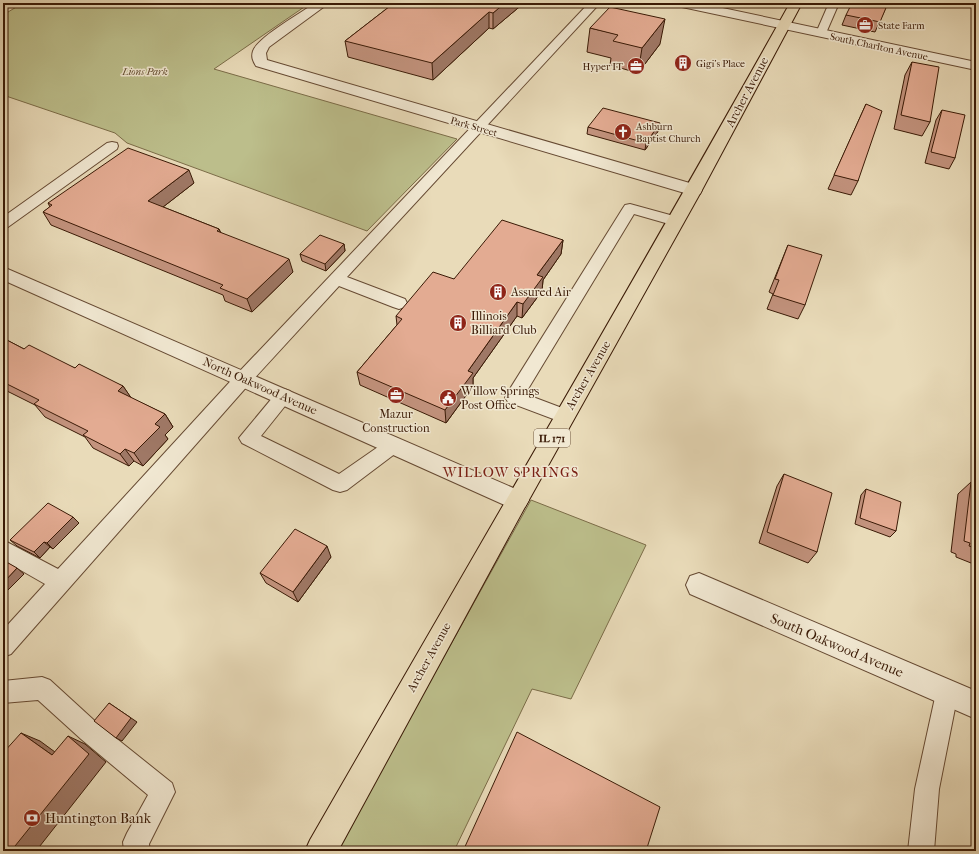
<svg xmlns="http://www.w3.org/2000/svg" width="979" height="854" font-family="'IM FELL French Canon',serif">
<rect width="100%" height="100%" fill="#e9dbb9"/>
<filter id="stains"><feTurbulence type="fractalNoise" baseFrequency=".005" numOctaves="4"/><feColorMatrix values="0 0 0 0 .2 0 0 0 0 .09 0 0 0 0 .02 0 0 0 .5 -.17"/></filter>
<radialGradient id="worn" r=".72"><stop offset=".6" stop-color="#630" stop-opacity="0"/><stop offset="1" stop-color="#630" stop-opacity=".3"/></radialGradient>
<!-- green -->
<path fill="#bcbe8b" stroke="#7b6c48" d="M23,3H310L214,69L457,139L367,231L127,143L115,133L3,95V15Z
M531,500L646,545L571,699L532,689L454,851H336Z"/>
<g fill="none" stroke-linecap="round" stroke-linejoin="round">
<!-- lane casing -->
<g stroke="#664a33" stroke-width="2">
<path id="lane" d="M589,3H600L347,277L405,299L407,303L405,307L399,309L393,307L339,286L250,383L11,654L3,657V630L45,584L3,560V540L58,569L238,373Z
M829,3H839L826,33L825,35H817L816,33Z
M112,142L117,143L118,146L117,149L8,227L3,229V217L107,143Z
M630,204L681,218L683,221L681,224L676,226L634,214L525,394L570,411L573,416L570,421L564,423L508,402L505,397L508,392L623,208L625,205Z
M284,389L290,391L293,396L261,436L339,474L388,440L394,437L400,440L403,445L400,450L347,490L340,492L333,490L242,443L239,438L278,391Z
M42,677L50,680L97,723L172,783L175,792L149,844L150,851H124L123,842L127,833L148,795L81,739L38,700L3,703V681Z
M947,682L955,685L958,693L939,789L934,851H908L915,789L936,693L939,685Z"/>
</g>
<!-- street casing -->
<g stroke="#664a33" stroke-width="2">
<path id="street" d="M315,3H329L269,47L266,53L267,60L700,186L702,190L700,194L694,195L688,194L256,66C253,61 251,57 253,51C258,37 301,13 315,3Z
M676,3H699L976,62V70L682,7Z
M3,267L525,493L529,500L525,507L517,510L509,507L3,280Z
M699,573L976,691V719L690,594L686,585L690,576Z"/>
</g>
<!-- primary casing -->
<g stroke="#3a1a06" stroke-width="2">
<path id="primary" d="M790,3H802L702,190L525,507L338,851H305L310,840C470,561 633,284 790,3Z"/>
</g>
<!-- lane -->
<use href="#lane" fill="#f1e8d2" fill-rule="evenodd"/>
<!-- street -->
<use href="#street" fill="#f1e8d2" fill-rule="evenodd"/>
<!-- primary -->
<use href="#primary" fill="#e9dbb9" fill-rule="evenodd"/>
</g>
<!-- wall -->
<path fill="#c3937e" stroke="#3a1a06" d="M394,3H524L493,29L489,28L433,80L348,57L345,41Z
M745,3H754L753,5Z
M888,3L875,32L842,25L846,15Z
M590,28L660,44L638,73L610,65L611,58L587,52Z
M912,62L930,122L922,136L894,129L905,75Z
M866,104L858,181L851,195L828,189Z
M942,110L955,158L949,169L925,163L936,120Z
M588,127L659,130L645,150L587,134Z
M194,183L163,207L219,229L221,233L293,272L252,312L225,301L223,295L51,225L43,212L50,207L48,203Z
M563,240L561,254L543,280L542,291L522,318L517,316L473,378V386L446,423L360,385L357,372L397,325L396,316L454,279Z
M344,244L345,251L326,271L302,261L300,254Z
M788,245L805,305L798,319L767,309L773,294L769,292Z
M3,338L24,349L75,368L123,386L131,398L165,414L173,427L165,435L168,439L143,466L134,461L129,466L93,448L85,437L45,417L35,405L3,389Z
M784,474L817,552L808,563L759,543L777,486Z
M971,482L976,484V565L956,557V554L951,552L958,494Z
M866,489L896,531L890,537L855,524L861,495Z
M79,523L53,549L50,547L40,558L17,546L10,540Z
M331,557L298,602L266,583L260,573Z"/>
<!-- shaded-wall -->
<path fill="#9f7866" stroke="#3a1a06" d="M505,3H524L493,29V13Z
M489,12V28L433,80L432,63Z
M665,19L660,44L638,73L642,48Z
M660,123L659,130L645,150L646,143Z
M189,170L194,183L154,214L148,201Z
M219,229L224,242L217,231Z
M563,240L561,254L543,280L542,291L522,318L523,304L537,275Z
M344,244L345,251L326,271L325,264Z
M289,259L293,272L252,312L247,299Z
M517,302V316L473,378V386L446,423L445,410L468,371Z
M123,386L132,399L118,391Z
M165,414L173,427L165,435L168,439L143,466L134,453L155,424Z
M125,449L134,461L129,466L120,454Z
M3,469L8,475L3,480Z
M73,517L79,523L53,549L47,543Z
M44,542L50,547L40,558L34,552Z
M327,546L331,557L298,602L293,592Z
M17,568L24,574L3,595V583Z
M109,703L137,722L122,741L116,738Z
M21,733L40,741L70,763L52,755Z
M68,736L85,744L106,762L36,851H11Z"/>
<!-- building -->
<path fill="#e3ab92" stroke="#3a1a06" d="M394,3H505L493,13L489,12L432,63L345,41Z
M852,3H888L880,22L846,15Z
M610,7L665,19L642,48L613,41L618,35L590,28Z
M912,62L939,67L930,122L901,115Z
M866,104L882,111L858,181L834,175Z
M603,108L660,123L646,143L588,127Z
M942,110L965,115L955,158L931,152Z
M128,148L189,170L148,201L219,229L217,231L289,259L247,299L220,288L223,285L43,212L52,205L48,203Z
M502,220L563,240L537,275L543,277L523,304L517,302L468,371L473,373L445,410L357,372L402,319L396,316L433,272L454,279Z
M320,235L344,244L325,264L300,254Z
M788,245L822,255L805,305L773,295L779,280L775,279Z
M3,338L24,349L29,345L75,368L79,364L123,386L118,391L165,414L155,424L160,427L134,453L125,449L120,454L83,435L88,431L34,404L39,400L3,382Z
M784,474L832,493L817,552L767,532Z
M971,482L976,484V548L969,546L970,543L964,541Z
M866,489L901,502L896,531L860,518Z
M48,503L73,517L47,543L44,542L34,552L10,540Z
M295,529L327,546L293,592L260,573Z
M3,560L17,568L3,583Z
M109,703L131,718L116,738L94,721Z
M517,732L660,807L646,851H463Z
M21,733L52,755L68,736L89,754L11,851H3V753Z"/>
<!-- icons -->
<defs>
<g id="office-disc" transform="scale(0.9)"><circle r="9.5" fill="#8f2418" stroke="#f1e8d2"/><path d="M-6-3h4V-5.5h4V-3h4V5H-6ZM-1-4.5V-3h2v-1.5ZM-6 0V1H6V0Z" fill="#fff"/></g>
<g id="building-disc" transform="scale(0.9)"><circle r="9.5" fill="#8f2418" stroke="#f1e8d2"/><path d="M-4-6H4V6H1V3H-1V6H-4ZM-2.5-4.3h1.7v1.8h-1.7ZM.8-4.3h1.7v1.8H.8ZM-2.5-1h1.7V.8h-1.7ZM.8-1h1.7V.8H.8Z" fill="#fff"/></g>
<g id="church-disc" transform="scale(0.9)"><circle r="9.5" fill="#8f2418" stroke="#f1e8d2"/><path d="M-1.2-6h2.4v3.5h3.3v2.4h-3.3V6h-2.4V-.1h-3.3v-2.4h3.3Z" fill="#fff"/></g>
<g id="civic-disc" transform="scale(0.9)"><circle r="9.5" fill="#8f2418" stroke="#f1e8d2"/><path d="M-.6-6.5H3V-4.5H.6V-3L4-1V1h2V6H-6V1h2V-1L-.6-3ZM-1.2 2.5V6h2.4V2.5Z" fill="#fff"/></g>
<g id="bank-disc" transform="scale(0.9)"><circle r="9.5" fill="#8f2418" stroke="#f1e8d2"/><path d="M-6-4H6V4H-6ZM0-2.3a2.3 2.3 0 1 0 0 4.6a2.3 2.3 0 1 0 0-4.6Z" fill="#fff"/></g>
</defs>
<g fill-rule="evenodd">
<use href="#office-disc" x="865" y="25"/>
<use href="#building-disc" x="683" y="63"/>
<use href="#office-disc" x="636" y="66"/>
<use href="#church-disc" x="623" y="132"/>
<use href="#building-disc" x="498" y="292"/>
<use href="#building-disc" x="458" y="323"/>
<use href="#office-disc" x="396" y="395"/>
<use href="#civic-disc" x="448" y="398"/>
<use href="#bank-disc" x="32" y="818"/>
</g>
<g text-anchor="middle" stroke-width="3" stroke-linejoin="round" paint-order="stroke">
<!-- far-poi labels -->
<g font-size="10" fill="#3a1a06" stroke="#f1e8d2" text-anchor="start">
<text x="878" y="29">State Farm</text>
<text x="696" y="67">Gigi's Place</text>
<text x="623" y="70" text-anchor="end">Hyper IT</text>
<text x="636" y="130">Ashburn<tspan x="636" dy="12">Baptist Church</tspan></text>
</g>
<!-- far-street labels -->
<g font-size="10" fill="#3a1a06" stroke="#f1e8d2">
<text transform="translate(879 46) rotate(12)" y="4">South Charlton Avenue</text>
<text transform="translate(474 126) rotate(16)" y="4">Park Street</text>
</g>
<!-- far-park labels -->
<g font-size="10" font-style="italic" fill="#614b2e" stroke="#f1e8d2">
<text x="145" y="75">Lions Park</text>
</g>
<!-- shield labels -->
<rect fill="#f1e8d2" stroke="#715843" stroke-width="1" x="534" y="429" width="36" height="18" rx="3"/>
<g font-size="11" font-weight="bold" fill="#3a1a06">
<text x="552" y="442">IL 171</text>
</g>
<!-- street labels -->
<g font-size="12" fill="#3a1a06" stroke="#f1e8d2">
<text transform="translate(747 92) rotate(-62)" y="4">Archer Avenue</text>
<text transform="translate(588 375) rotate(-60)" y="4">Archer Avenue</text>
<text transform="translate(260 386) rotate(24)" y="4">North Oakwood Avenue</text>
<text transform="translate(429 657) rotate(-61)" y="4">Archer Avenue</text>
</g>
<!-- poi labels -->
<g font-size="12" fill="#3a1a06" stroke="#f1e8d2" text-anchor="start">
<text x="511" y="296">Assured Air</text>
<text x="471" y="320">Illinois<tspan x="471" dy="14">Billiard Club</tspan></text>
<text x="461" y="395">Willow Springs<tspan x="461" dy="14">Post Office</tspan></text>
<text x="396" y="418" text-anchor="middle">Mazur<tspan x="396" dy="14">Construction</tspan></text>
</g>
<!-- quarter labels -->
<g font-size="14" letter-spacing="1" fill="#7a1f14" stroke="#f1e8d2">
<text x="511" y="477">WILLOW SPRINGS</text>
</g>
<!-- near-street labels -->
<g font-size="14" fill="#3a1a06" stroke="#f1e8d2">
<text transform="translate(837 645) rotate(23)" y="5">South Oakwood Avenue</text>
</g>
<!-- near-poi labels -->
<g font-size="14" fill="#3a1a06" stroke="#f1e8d2" text-anchor="start">
<text x="45" y="823">Huntington Bank</text>
</g>
</g>
<!-- margin -->
<rect width="979" height="854" fill="none" stroke="#e9dbb9" stroke-width="16"/>
<rect x="4" y="4" width="971" height="846" fill="none" stroke="#3a1a06" stroke-width="2"/>
<rect x="8" y="8" width="963" height="838" fill="none" stroke="#3a1a06"/>
<rect width="100%" height="100%" filter="url(#stains)"/>
<rect width="100%" height="100%" fill="url(#worn)"/>
</svg>
